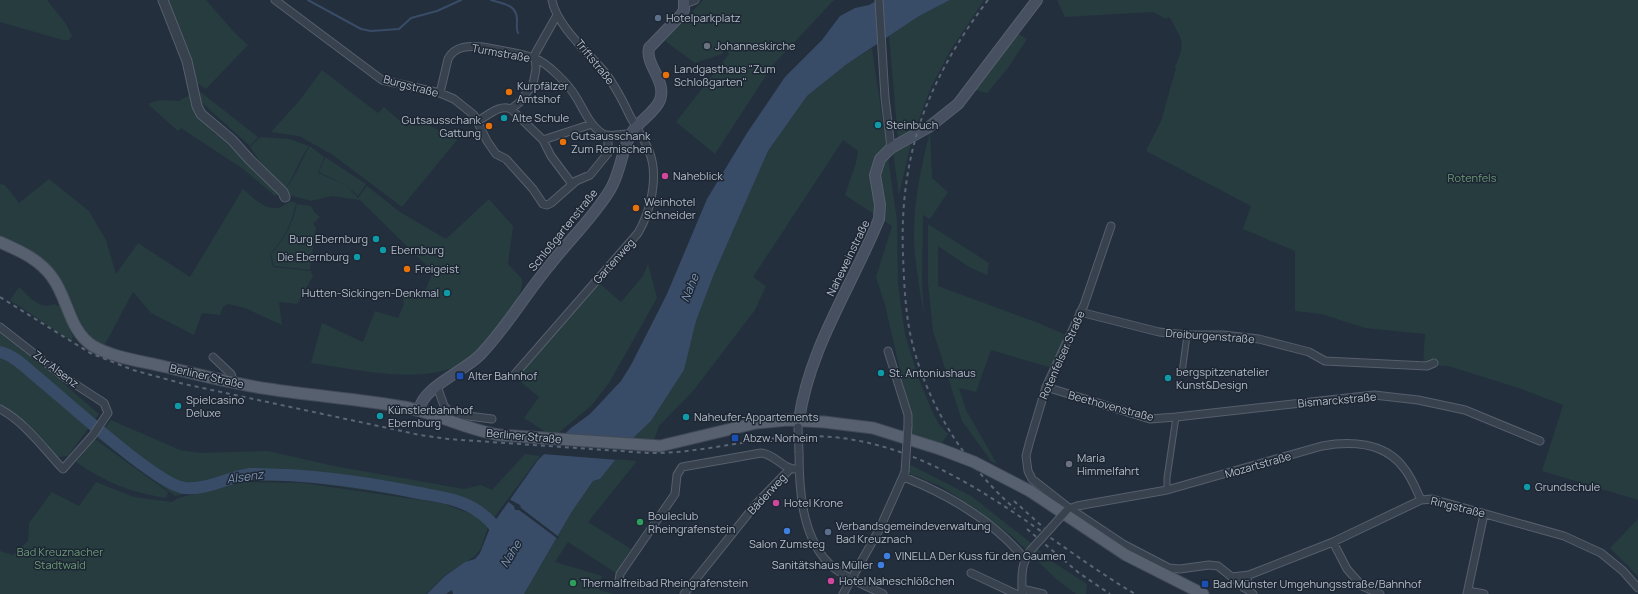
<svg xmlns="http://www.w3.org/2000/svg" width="1638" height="594" font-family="Manrope,sans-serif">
<rect width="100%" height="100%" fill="#242f3e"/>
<!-- green -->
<path fill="#263c3f" d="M0,0H47L66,24L72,36L69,40H63L0,22Z
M167,0H206L234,32L248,45L206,89L197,83Z
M703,0H834L773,65L715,154L676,122L729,54L726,49L722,54L695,63L665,41Z
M950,0H984L950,51L931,87L915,130L898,140L889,36L919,16Z
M1057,0H1638V500L1542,471L1563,405L1519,388L1448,366L1423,365L1425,334L1365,328L1321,314L1295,311V251L1243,229L1251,206L1146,151L1161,121L1176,68L1175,67C1186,41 1183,42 1170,18L1168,17L1166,19L1153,12L1065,17Z
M1017,33L1027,39L1008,68L987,93L975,90Z
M872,48L897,220L898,285L905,334L918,377L932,411L939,424L948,434L942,443L911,433V418L885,305L876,277L892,226L845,195L856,163L858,151L843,140L753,277L766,286L755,310L693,391L659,426L654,440L632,439L651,421L684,370L696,321L714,274L768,151L807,96L847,64Z
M322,70L378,113L384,107L407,127L414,117L457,140L402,207L333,155L299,136L271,132L300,100Z
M198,90L258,137L250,146L201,102Z
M191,96L200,119L214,133L228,142L278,193L275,196L243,169L181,128L178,131L148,104L160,100L179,101L185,97Z
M930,132L932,178L948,192L930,219L923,215L922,282L924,316C920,291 915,266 914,240C913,203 921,167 930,132Z
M260,137L289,139L309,146C299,160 295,175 285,189L264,167L250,147Z
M911,143L899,195L893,152Z
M310,146L324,157L318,173L346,185L319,172L325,157L366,184L358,196L347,186L358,198L367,186L400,212L446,239L489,199L513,226L508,264L522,279C524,295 510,310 501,322C492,335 482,350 469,359C430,388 356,369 311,363L322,323L363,342L375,311L398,318L404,304L402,295L425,291L433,272L360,200L331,196L311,201L289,195L287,187C297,174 301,160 310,146Z
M49,179L89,211L106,240L116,274L138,243L190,277L243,189C257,201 272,218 290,201L296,203C292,223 284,239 270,254L273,267L311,271L313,276L297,304L279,302L282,325L245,308L228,304L223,307L220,315L202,313L194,335L151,313L133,292L104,346L87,335L64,286L49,265L25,248L0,236V184L5,185L19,203Z
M297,204L311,206L314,212L320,217L313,224L316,227L310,270L274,266L271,254C285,239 293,223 297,204Z
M928,224L989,263L987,275L969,267L938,246V286L1041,324L1066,335L1052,368L991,350L976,392L959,388L966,410L997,464L991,461L962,421L933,331L928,284Z
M648,264L657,298L609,383L591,406L558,433L546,432L524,418L539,397L516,378L599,283L621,302L643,276Z
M19,287C29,296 40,311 54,304L61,307L73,337L71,341L10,300Z
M0,332L56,377L99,414L68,456L58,457L14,413L0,405Z
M111,420L180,450L200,453L268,451L334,466L464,489L481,485L492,490L525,454L540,456L489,524L481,516L443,502L303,481H245L175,496L97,438Z
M95,439L168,492L166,498C132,493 104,482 76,462Z
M616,459L637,461L588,522L631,549L616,573L568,542L555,562L602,576L599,590L614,594H524L571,513L593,481L600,479Z
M909,464L971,496L1030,542L1050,560L1087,584L1086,594H1076L1056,579L1012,536L974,508L942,487L908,473Z
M96,482L134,497L172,502L178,498L244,482L303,483L441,503L480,517L488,527L481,548L475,556L444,576L426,594H0V551L13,555L28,541L29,523L52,492L79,506Z
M1638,519V576L1610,548Z"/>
<!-- water -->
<path fill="#394c67" d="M878,0H950L919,16L847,64L807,96L768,151L714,274L696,321L684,370L651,421L632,439L600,479L593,481L571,513L524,594H453L452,590L446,594H427L445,576L465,562L475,559L480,553L490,528L538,460L571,428L590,414L621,381L631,365L667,294L707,199L747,133L785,77L822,40L840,16L855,8L869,5Z"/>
<!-- pier -->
<path fill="#242f3e" d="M562,434L635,439L618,460L542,454Z
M509,499L520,505L521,508L559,537L558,539L519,510H515L514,506L507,501Z"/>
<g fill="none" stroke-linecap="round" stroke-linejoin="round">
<!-- stream -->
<path stroke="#394c67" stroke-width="2" d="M308,0L361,29L371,31L399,29L411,18L437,11L461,0
M491,0C503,4 517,4 517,20C517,26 516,28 518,33"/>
<!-- river -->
<path stroke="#394c67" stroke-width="12" d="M0,352C14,355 27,369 37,377C64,399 158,486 185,488C207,490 229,477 250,474C306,474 360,481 414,492C434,496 456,498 473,508C485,515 495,525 501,536"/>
<!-- pedestrian casing -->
<g stroke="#565f6c" stroke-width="7">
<path id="pedestrian" d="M1182,373L1187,335
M1167,490V478L1176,417"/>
</g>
<!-- minor casing -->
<g stroke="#565f6c" stroke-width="9">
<path id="minor" d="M275,0L382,80L440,93L454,99L474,115L487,141L496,154L506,159L533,189L543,204L547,205L551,203L576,181L590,175L608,153V135
M879,0L885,98L891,148
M685,4L695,0
M440,93L448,59C455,45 470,46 483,47C498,50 520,53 534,58C548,63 569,85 576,97C584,110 590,126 603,134C610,138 622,133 630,134
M511,109L520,102L533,84L536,69L535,54L557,15
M477,121C488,116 499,104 511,109L543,140L592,124
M543,140L551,156L572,184
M1111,226L1084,305L1046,387L1029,444L1026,456L1028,471L1032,479L1069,508L1123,544L1169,568L1180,569L1209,565L1218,566L1253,594
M1080,312L1159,332L1187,335H1223L1259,339L1309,352L1325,361L1427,366L1434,363
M0,327L64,377L104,403L108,413L93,435L63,469C44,449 25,422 0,409
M888,351L908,415V426
M213,357L231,374L234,383
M515,374L638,233C651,211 659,175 649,151C644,139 636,127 630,116C622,99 614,83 602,69C586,51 556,24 552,0
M437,386L444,406L452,414L492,419
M1046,387L1150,419L1176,417L1374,395L1418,400L1465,410L1540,441
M799,453C799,491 802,542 834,568C848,579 867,586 883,594
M904,477C949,495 993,521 1024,558
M1067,510L1077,506L1167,490L1322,446C1350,441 1384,442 1403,467C1411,476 1416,489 1421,500
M1333,542L1347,569L1362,586L1380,594
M971,573L1016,594
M1249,575L1333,542L1421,500L1432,499L1564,536L1601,553L1623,571L1638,588
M1232,577L1249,575L1244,588
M619,581L620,574L675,494L677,475L682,467L761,453C776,454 783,471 799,469
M1022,589L1043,594
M1468,591L1484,594
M684,594L756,504L790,469
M843,594L879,530L905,472
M1022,594C1022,578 1020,564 1031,550
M1467,594L1484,514"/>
</g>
<!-- tertiary casing -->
<g stroke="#565f6c" stroke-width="11">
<path id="tertiary" d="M163,0L187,61L197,106L201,114L232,140L250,160L283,192L285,197"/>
</g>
<!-- secondary casing -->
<g stroke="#565f6c" stroke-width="12">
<path id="secondary" d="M419,410C423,387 463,372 480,355C506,328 525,295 549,266C569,240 593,218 610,190C621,172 621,151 631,134C638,121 655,113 660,100C667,81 645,65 649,48L681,15L684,10V0
M799,420C809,348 852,286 879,219L880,205L875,175L880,159L891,148L929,127L958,104L1037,0"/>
</g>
<!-- primary casing -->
<g stroke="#414a57" stroke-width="13">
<path id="primary" d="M0,242C20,251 39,259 52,277C68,298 69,331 93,346C114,358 142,361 166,367C200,375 234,384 269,389C314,396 360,399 404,407C437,413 466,430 500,435L660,446L756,423L788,420L824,422L873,428L940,449
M1030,491L1126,555L1203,594"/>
</g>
<!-- pedestrian -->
<use href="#pedestrian" stroke="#38414e" stroke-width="5"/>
<!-- minor -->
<use href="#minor" stroke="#38414e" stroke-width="7"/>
<!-- tertiary -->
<use href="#tertiary" stroke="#38414e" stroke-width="9"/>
<!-- secondary -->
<use href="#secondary" stroke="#465061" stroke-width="10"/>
<!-- primary -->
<use href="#primary" stroke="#56606e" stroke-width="11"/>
<!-- rail -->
<path stroke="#5a6575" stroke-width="2" stroke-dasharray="4 4" stroke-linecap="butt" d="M988,0C962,34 939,72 924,112C907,158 901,206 903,255C904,281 905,307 910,333C924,400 964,464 1015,509
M0,297L90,353L133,370L184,384L420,435L448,439L648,453C703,454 756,436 811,436C939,437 1031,532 1135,594
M1014,501L1044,528
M1027,529L1079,573L1110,594"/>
<!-- minor-bridge casing -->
<g stroke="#565f6c" stroke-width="9" stroke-linecap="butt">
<path id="minor-bridge" d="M798,427L799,453
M905,472L908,426
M1031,550L1067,510"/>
</g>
<!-- primary-bridge casing -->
<g stroke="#414a57" stroke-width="13" stroke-linecap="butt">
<path id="primary-bridge" d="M940,449L974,462L1030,491"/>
</g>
<!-- minor-bridge -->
<use href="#minor-bridge" stroke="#38414e" stroke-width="7"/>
<!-- primary-bridge -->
<use href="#primary-bridge" stroke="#56606e" stroke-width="11"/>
</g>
<!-- markers -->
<g fill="#5c6f8a" stroke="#1d2633" stroke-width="1.5">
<circle cx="658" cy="18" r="4"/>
<circle cx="828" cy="532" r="4"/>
</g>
<g fill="#6b7280" stroke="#1d2633" stroke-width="1.5">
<circle cx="707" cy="46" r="4"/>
<circle cx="1069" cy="464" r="4"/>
</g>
<g fill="#e8710a" stroke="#1d2633" stroke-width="1.5">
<circle cx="666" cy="75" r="4"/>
<circle cx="509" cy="92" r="4"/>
<circle cx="489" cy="126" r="4"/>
<circle cx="563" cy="142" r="4"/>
<circle cx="636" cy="208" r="4"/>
<circle cx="407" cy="269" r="4"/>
</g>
<g fill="#0f9aa8" stroke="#1d2633" stroke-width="1.5">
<circle cx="504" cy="118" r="4"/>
<circle cx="878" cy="125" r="4"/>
<circle cx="376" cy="239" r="4"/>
<circle cx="383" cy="250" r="4"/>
<circle cx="357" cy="257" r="4"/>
<circle cx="447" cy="293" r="4"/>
<circle cx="881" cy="373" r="4"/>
<circle cx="1168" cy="378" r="4"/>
<circle cx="178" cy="406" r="4"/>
<circle cx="380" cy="416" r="4"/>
<circle cx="686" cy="417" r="4"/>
<circle cx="1527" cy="487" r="4"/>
</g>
<g fill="#d1479c" stroke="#1d2633" stroke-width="1.5">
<circle cx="665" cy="176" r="4"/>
<circle cx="776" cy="503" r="4"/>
<circle cx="831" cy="581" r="4"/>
</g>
<g fill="#1a4fb4" stroke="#1d2633" stroke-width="1.5">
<rect x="456" y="372" width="8" height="8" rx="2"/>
<rect x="731" y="434" width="8" height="8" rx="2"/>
<rect x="1201" y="580" width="8" height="8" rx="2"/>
</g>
<g fill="#2e9e5b" stroke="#1d2633" stroke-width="1.5">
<circle cx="640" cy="522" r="4"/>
<circle cx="573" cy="583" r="4"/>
</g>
<g fill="#3f7fe0" stroke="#1d2633" stroke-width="1.5">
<circle cx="787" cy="531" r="4"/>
<circle cx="887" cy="556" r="4"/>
<circle cx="881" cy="565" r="4"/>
</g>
<g text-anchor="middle" stroke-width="3" stroke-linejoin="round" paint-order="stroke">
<!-- poi labels -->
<g font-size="11" fill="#b4bcc9" stroke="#1d2633" text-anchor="start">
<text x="666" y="22">Hotelparkplatz</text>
<text x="715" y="50">Johanneskirche</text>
<text x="674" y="73">Landgasthaus "Zum<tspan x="674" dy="13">Schloßgarten"</tspan></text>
<text x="517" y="90">Kurpfälzer<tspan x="517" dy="13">Amtshof</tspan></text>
<text x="512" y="122">Alte Schule</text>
<text x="481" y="124" text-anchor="end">Gutsausschank<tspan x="481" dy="13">Gattung</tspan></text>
<text x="886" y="129">Steinbuch</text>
<text x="571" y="140">Gutsausschank<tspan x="571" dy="13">Zum Remischen</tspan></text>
<text x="673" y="180">Naheblick</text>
<text x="644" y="206">Weinhotel<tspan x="644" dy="13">Schneider</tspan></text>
<text x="368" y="243" text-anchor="end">Burg Ebernburg</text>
<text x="391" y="254">Ebernburg</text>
<text x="349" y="261" text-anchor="end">Die Ebernburg</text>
<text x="415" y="273">Freigeist</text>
<text x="439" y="297" text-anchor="end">Hutten-Sickingen-Denkmal</text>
<text x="1176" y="376">bergspitzenatelier<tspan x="1176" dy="13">Kunst&amp;Design</tspan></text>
<text x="889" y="377">St. Antoniushaus</text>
<text x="468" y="380">Alter Bahnhof</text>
<text x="186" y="404">Spielcasino<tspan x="186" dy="13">Deluxe</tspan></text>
<text x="388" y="414">Künstlerbahnhof<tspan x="388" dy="13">Ebernburg</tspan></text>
<text x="694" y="421">Naheufer-Appartements</text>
<text x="743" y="442">Abzw. Norheim</text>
<text x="1077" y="462">Maria<tspan x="1077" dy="13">Himmelfahrt</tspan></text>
<text x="1535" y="491">Grundschule</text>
<text x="784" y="507">Hotel Krone</text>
<text x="648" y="520">Bouleclub<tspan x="648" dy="13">Rheingrafenstein</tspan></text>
<text x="836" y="530">Verbandsgemeindeverwaltung<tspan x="836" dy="13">Bad Kreuznach</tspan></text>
<text x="787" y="548" text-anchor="middle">Salon Zumsteg</text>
<text x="895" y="560">VINELLA Der Kuss für den Gaumen</text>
<text x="873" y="569" text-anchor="end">Sanitätshaus Müller</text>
<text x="839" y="585">Hotel Naheschlößchen</text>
<text x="581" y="587">Thermalfreibad Rheingrafenstein</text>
<text x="1213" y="588">Bad Münster Umgehungsstraße/Bahnhof</text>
</g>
<!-- street labels -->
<g font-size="11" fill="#b4bcc9" stroke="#1d2633">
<text transform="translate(501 53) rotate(10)" y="4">Turmstraße</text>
<text transform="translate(595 62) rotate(51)" y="4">Triftstraße</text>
<text transform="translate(411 86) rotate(15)" y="4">Burgstraße</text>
<text transform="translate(563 230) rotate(-51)" y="4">Schloßgartenstraße</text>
<text transform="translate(848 258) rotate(-64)" y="4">Naheweinstraße</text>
<text transform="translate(614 261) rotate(-48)" y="4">Gartenweg</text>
<text transform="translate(1210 336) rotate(4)" y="4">Dreiburgenstraße</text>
<text transform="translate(1062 355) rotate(-66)" y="4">Rotenfelser Straße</text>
<text transform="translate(56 369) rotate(37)" y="4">Zur Alsenz</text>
<text transform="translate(207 376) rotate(13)" y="4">Berliner Straße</text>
<text transform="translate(1337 400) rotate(-5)" y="4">Bismarckstraße</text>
<text transform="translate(1111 406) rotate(15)" y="4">Beethovenstraße</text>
<text transform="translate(524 436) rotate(5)" y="4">Berliner Straße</text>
<text transform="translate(1258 465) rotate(-16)" y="4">Mozartstraße</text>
<text transform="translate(767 494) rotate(-47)" y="4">Bäderweg</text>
<text transform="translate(1458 507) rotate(14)" y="4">Ringstraße</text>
</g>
<!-- park labels -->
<g font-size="11" fill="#6b9a76" stroke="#1d2633">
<text x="1472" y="182">Rotenfels</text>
<text x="60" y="556">Bad Kreuznacher<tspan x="60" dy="13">Stadtwald</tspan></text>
</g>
<!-- water labels -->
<g font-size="12" font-style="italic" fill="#7c92b1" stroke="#1d2633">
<text transform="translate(690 288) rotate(-68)" y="4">Nahe</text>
<text transform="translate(245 477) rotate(-8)" y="4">Alsenz</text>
<text transform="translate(511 554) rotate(-58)" y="4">Nahe</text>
</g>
</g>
</svg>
